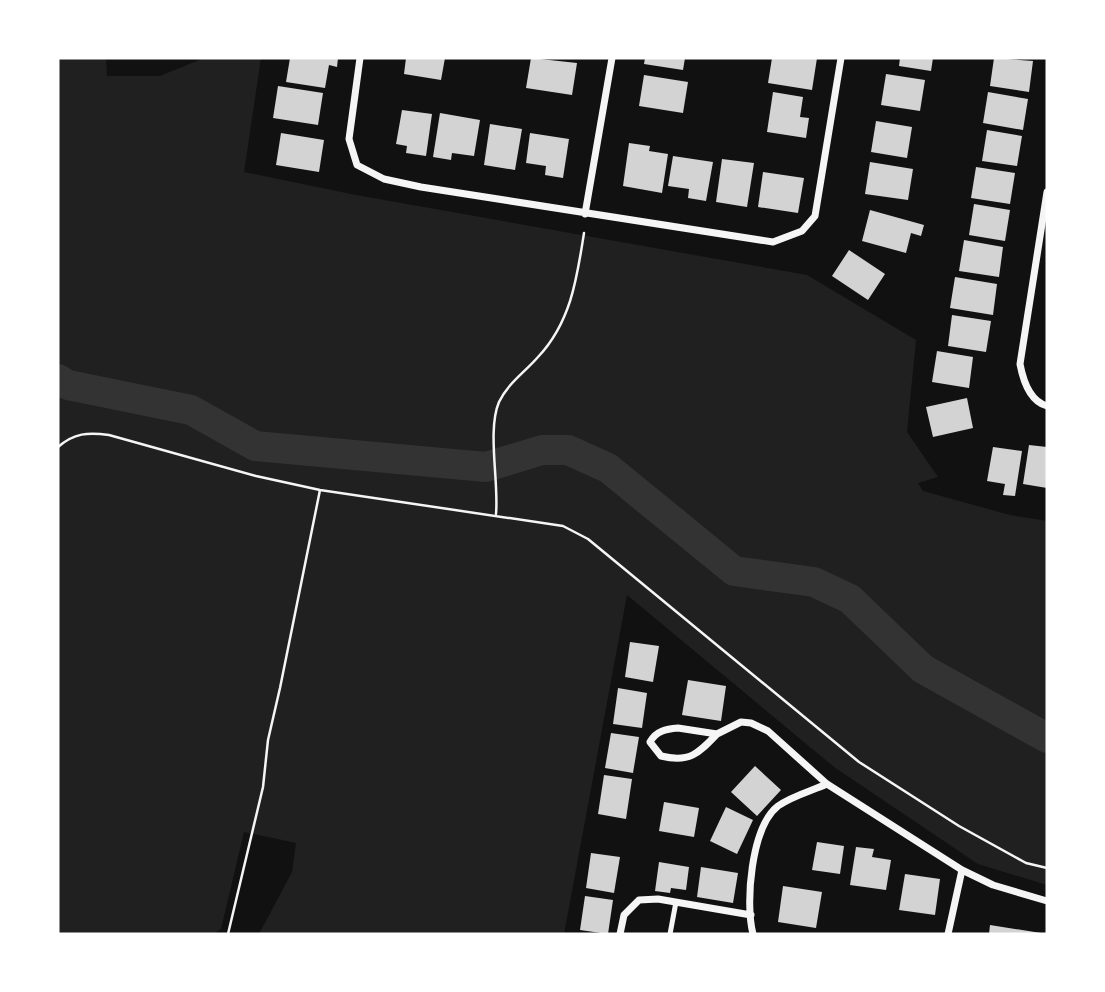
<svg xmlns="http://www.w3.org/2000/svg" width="1105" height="992" font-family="'Noto Sans',sans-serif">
<rect width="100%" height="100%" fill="#111"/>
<!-- green -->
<path fill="#202020" d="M58,58H106L107,76H160L204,58H261L244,172L356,195L807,275L916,340L907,432L938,477L918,483L923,491L1010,515L1047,521V885L978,864L834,767L627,595L564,934H259L292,872L296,843L244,832L221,929L213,934H58Z"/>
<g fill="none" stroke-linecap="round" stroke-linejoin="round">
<!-- river -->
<path stroke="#333" stroke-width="30" d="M58,379L68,385L191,410L255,446L486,467L542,450H568L608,468L734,571L814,582L850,599L923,669L1047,738"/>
</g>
<!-- building -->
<path fill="#d3d3d3" d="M290,58H338L337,67L329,65L325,88L286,82Z
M406,58H445L441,80L404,74Z
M531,58L577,63L572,95L526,88Z
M645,58H685L683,70L644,64Z
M772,58H817L812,90L768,83Z
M900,58H933L931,71L899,66Z
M994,58L1033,61L1029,92L990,86Z
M886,74L925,80L920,111L881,105Z
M644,75L688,82L683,113L639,106Z
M278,86L323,93L318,125L273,118Z
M773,92L803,97L800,117L809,118L806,138L767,132Z
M988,92L1028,99L1023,130L983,123Z
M402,110L432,114L426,156L406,153L407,146L396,144Z
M440,113L480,120L474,156L452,153L451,160L433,157Z
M876,121L912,127L907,158L871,152Z
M490,124L522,129L515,170L484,165Z
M987,130L1022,136L1017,166L982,161Z
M281,133L324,140L319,172L276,165Z
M530,133L569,139L563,178L545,175L546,166L526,163Z
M629,143L650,146L649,151L668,154L662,193L623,186Z
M673,156L713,162L706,201L688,198L689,189L668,186Z
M722,159L754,163L747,207L716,202Z
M870,162L913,169L908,200L865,194Z
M976,167L1015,173L1010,204L971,198Z
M763,172L804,178L798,213L758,207Z
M974,204L1010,210L1005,241L969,235Z
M870,210L924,225L921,236L911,233L906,253L862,241Z
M964,240L1003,247L999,277L959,271Z
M849,250L885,274L868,300L832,276Z
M955,277L997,284L993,315L950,308Z
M952,315L991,321L986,352L948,346Z
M937,351L973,357L969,388L932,382Z
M967,398L973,428L933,437L926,407Z
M1029,445L1047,447V488L1023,484Z
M993,447L1022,451L1015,496L1003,495L1005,484L987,481Z
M630,642L659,646L653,682L625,677Z
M688,680L726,686L721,721L682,715Z
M618,688L647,693L642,728L613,724Z
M611,733L639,737L633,773L605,768Z
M755,766L781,790L757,816L731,792Z
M604,775L632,779L626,819L598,814Z
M664,802L699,808L694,837L659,831Z
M726,807L753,820L737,854L710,841Z
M817,842L844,846L840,874L812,870Z
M856,847L874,849L872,857L891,860L886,890L850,885Z
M591,853L620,857L614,893L586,888Z
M659,862L689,867L686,890L671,888L670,893L655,891Z
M701,867L738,873L733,903L697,897Z
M905,874L940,879L935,915L899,910Z
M783,886L822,892L816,928L778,922Z
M585,896L613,900L608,934L580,930Z
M990,925L1041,933V934H989Z"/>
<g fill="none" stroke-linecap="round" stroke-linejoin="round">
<!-- path -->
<path stroke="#f5f5f5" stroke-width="2.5" d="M58,447C74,433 88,432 109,435L256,476L320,490L563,526L588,539L859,762L959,826L1026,863L1047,868
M496,514C499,482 487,430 499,402C508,383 525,372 538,357C571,322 577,278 584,233
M228,934L263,787L268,740L280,688L320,490"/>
<!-- service -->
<path stroke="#f5f5f5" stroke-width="5" d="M670,934L676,902"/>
<!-- minor -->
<path stroke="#f5f5f5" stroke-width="7" d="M360,58L349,139L357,165L384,179L421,187L773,242L802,231L815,216L841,58
M1047,192L1020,364C1023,380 1029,401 1047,406
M585,214L612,58
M678,728L717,734C698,754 689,763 661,756L650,742C656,731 666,729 678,728Z
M717,734L741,722L751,723L768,731L827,784L962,870L993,885L1047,901
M620,934L624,915L639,900L658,899L751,915
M753,934C745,904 751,827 778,806C792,796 811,791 827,784
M948,934L962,870"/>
</g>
<!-- border -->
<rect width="1105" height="992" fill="none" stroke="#ffffff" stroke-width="119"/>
</svg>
